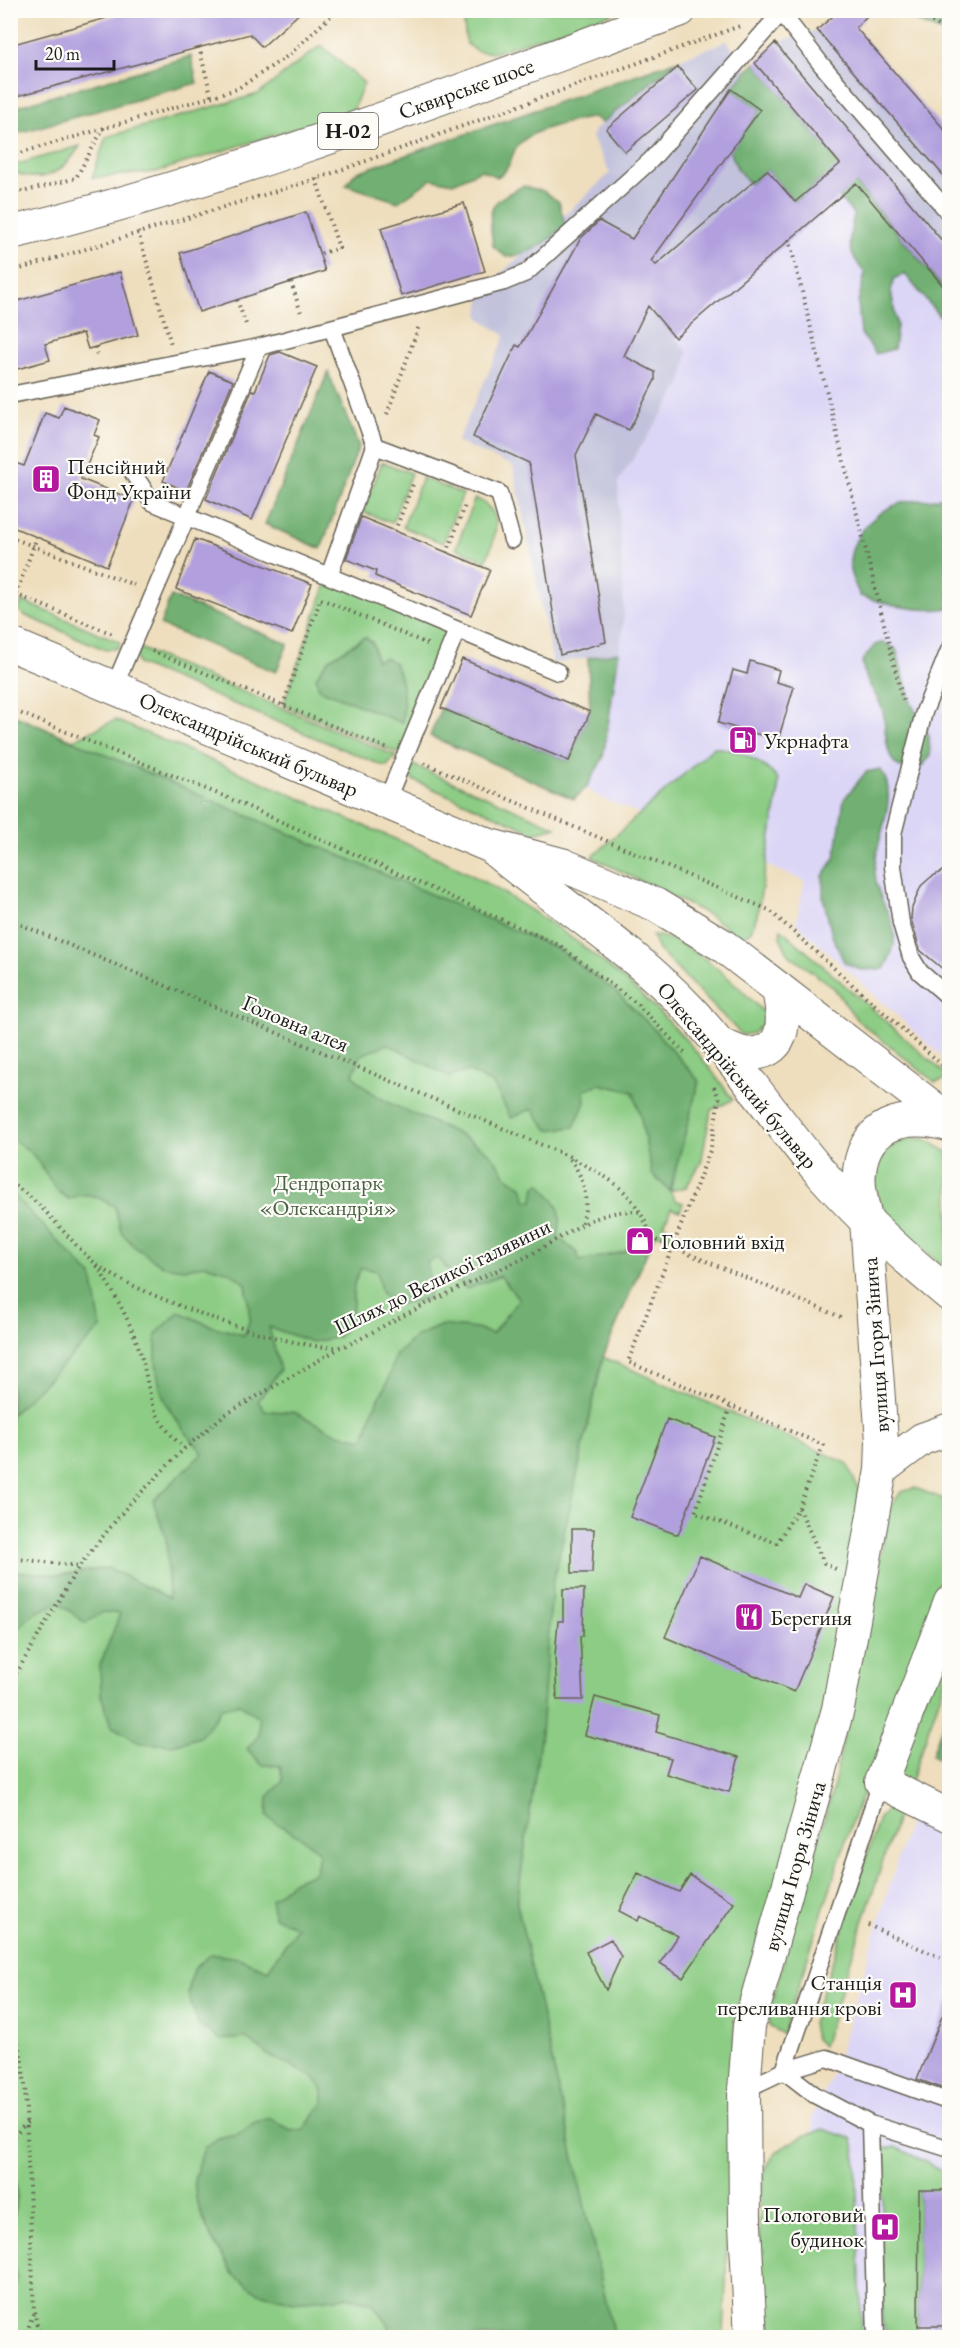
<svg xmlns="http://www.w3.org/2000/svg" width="960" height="2348" font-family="'EB Garamond',serif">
<rect width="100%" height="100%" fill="#fdfcf7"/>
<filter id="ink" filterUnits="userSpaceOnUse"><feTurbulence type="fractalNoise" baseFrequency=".0167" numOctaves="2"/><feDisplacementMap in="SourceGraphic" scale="12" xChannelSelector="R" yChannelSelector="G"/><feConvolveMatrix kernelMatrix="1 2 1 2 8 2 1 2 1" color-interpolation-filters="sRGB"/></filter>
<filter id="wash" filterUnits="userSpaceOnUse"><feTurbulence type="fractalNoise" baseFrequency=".008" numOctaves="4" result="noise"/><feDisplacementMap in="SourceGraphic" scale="24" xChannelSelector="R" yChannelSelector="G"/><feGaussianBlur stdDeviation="1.35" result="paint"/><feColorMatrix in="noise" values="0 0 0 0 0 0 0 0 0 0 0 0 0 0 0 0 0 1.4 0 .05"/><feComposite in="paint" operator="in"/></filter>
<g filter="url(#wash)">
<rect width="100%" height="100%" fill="#eedebd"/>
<!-- built -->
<path fill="#dcd6f6" d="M839,197L939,316L949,307V1063L796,923L805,881L601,798L586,788L603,758L624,618L618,482L681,385L675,337Z
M910,1818L949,1838V2337H828L812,2117L833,2074Z"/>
<!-- industrial -->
<path fill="#c2c2dc" d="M840,11L949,136V294L755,63L775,43L817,30Z
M727,41L839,197L675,337L688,352L681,385L618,482L624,618L619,652L553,664L513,466L457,442L505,336L479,317L481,292L610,173L592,138L594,130L678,60Z"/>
<!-- green -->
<path fill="#8ccc84" stroke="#547450" stroke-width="1.5" d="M478,11V10L620,11L493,53L477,51L466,43L464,23Z
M321,45L364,83L353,110L156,172L92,178L106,137L258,94Z
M80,146C63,173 41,187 11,170V166Z
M382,462L411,473L392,523L363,512Z
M422,478L463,494L443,543L403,527Z
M475,498C506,512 496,535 486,561L456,548Z
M329,576L457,630L405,756L283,705Z
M22,601L120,642L118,648L106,650L24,615L19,610Z
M139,648L396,756L387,766L381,765L138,664L136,657Z
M10,714L73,740L115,720C187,750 258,780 329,811C370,829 413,845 454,866C560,920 666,1001 733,1100L711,1110L701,1163L686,1187L670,1191L675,1200L683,1203L680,1211L671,1208L664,1225L673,1229L670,1237L661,1234L654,1236L603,1357L847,1463L860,1493L845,1612L797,1817L735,2014L724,2337H11Z
M714,747C741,751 759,759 778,779V795L757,916L751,931L746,935H738L705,913L592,857Z
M411,764L556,827L535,833L413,780L408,775V767Z
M781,929L949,1077V1079L935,1082L857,1020L834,988L789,955L780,937Z
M652,935C690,938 739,986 764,1013V1022L753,1033L742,1035L658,950Z
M912,1138L925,1139L949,1153V1270C920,1247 858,1206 880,1161C887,1147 898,1142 912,1138Z
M915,1488L949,1501V1574L852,1821L783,2034L769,2026V2012L833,1789L890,1508L901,1492Z
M949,1621V1670L908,1789L898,1776Z
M949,1766V1808L936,1801Z
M888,1809L899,1811L823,2046L815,2039L812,2024L879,1818Z
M823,2129L853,2139L856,2160L862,2337H765C762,2298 752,2194 769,2162C778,2146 806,2134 823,2129Z
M896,2147L949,2174V2190L919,2191L918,2326L913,2337H888L882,2321V2149Z"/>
<!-- forest -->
<path fill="#71b072" stroke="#466647" stroke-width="1.5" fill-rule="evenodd" d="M903,11H949V35L910,19Z
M191,56L197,83L11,135V108Z
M678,60L602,123L594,117C571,122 537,127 520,143C509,154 513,169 497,177L481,170L453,183L432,179L398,202L346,185L355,173Z
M755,63L949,295V307L939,316L905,274L895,278L891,290L897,326L894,349L876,354L861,334L858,303L865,273C846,251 848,241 854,215L823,178L795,202L767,170L750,184L738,170L730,151L760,110L731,89Z
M523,186L543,191L559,202L565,225C548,242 530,255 506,257L493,246C488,206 487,204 523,186Z
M328,372L359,446L321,549L265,524Z
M949,493V608C918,613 890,605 860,596C857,588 851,578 850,570C847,538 876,509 905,502C921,498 935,503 949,493Z
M171,596L288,644L276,672L160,625Z
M365,637L373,643L376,660L385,658L394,662C404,682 405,701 402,723L319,689L316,677L328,660Z
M883,642L896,649L911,703L929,736L930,756L919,769C913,769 905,769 900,767C884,760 886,725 883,711C877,692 865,685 862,661L875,645Z
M619,652L603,758L586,788L574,799L430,736L441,708L569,761L590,712L588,658Z
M11,714L558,949L615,991L651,1026L699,1081L670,1191L652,1174L640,1114L633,1092L599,1084L584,1090L585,1102L574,1127L548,1130L532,1109L511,1118L493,1084L468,1071L450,1077L388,1044L361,1055L353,1075C379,1108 435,1118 470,1141C477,1145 488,1151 493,1157C506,1173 501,1176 522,1186L527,1201H533L535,1186L540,1183C557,1203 565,1211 558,1237L577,1253L580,1261L624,1252L629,1246L647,1252L603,1357L552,1588L541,1733L517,1904L614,2337H392L388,2324L372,2303L346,2297L294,2302L259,2293L233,2274L211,2237L197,2204L194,2180L204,2148L218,2138L240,2133L255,2122L271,2118L291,2131L304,2129L323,2103V2091L313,2077L268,2055L246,2038L220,2040L199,2025L188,1994L193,1969L211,1954L239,1958L268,1970L297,1927L274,1917L271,1899L294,1881L316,1872L319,1853C305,1837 284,1829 267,1817L268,1797L283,1781L280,1766L262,1765L247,1749L259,1735V1718L240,1704L222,1708L200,1737L173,1745L140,1743L111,1726L101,1695L100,1665L120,1614L103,1612L85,1623L60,1603C33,1612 23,1617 11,1643V1571L59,1575L108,1568L169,1598L166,1538L153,1501L203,1453C165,1408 154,1395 156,1334L179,1312L211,1326L244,1335L250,1319L246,1284L230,1272L205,1265L184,1269L163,1266L135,1247L121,1232L115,1207C97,1197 89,1190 69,1199C51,1191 45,1166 30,1152C24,1147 17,1142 11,1138ZM439,1258L454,1279L467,1289L500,1276L519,1299L492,1334L477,1329L442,1325L415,1337L395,1356L388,1381L373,1410L364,1439L338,1434L294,1412L265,1411L258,1401L280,1370L269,1327L312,1342L338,1337L352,1318L354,1284L361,1268L377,1271L381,1292L392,1305L429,1299L431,1282L427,1262Z
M880,769C902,797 873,841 875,873C878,914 911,923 884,969L861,970L844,962L832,936L823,896V876L835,858L844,799L866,772Z
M11,1193L92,1276L101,1328L11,1415Z
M949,1705L950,1764L949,1766L932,1755Z
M11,2149L17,2197L11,2239H10Z
M10,2251L17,2278L11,2296H10Z"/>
<g id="blocks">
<!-- building -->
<path fill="#b19fde" d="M135,10H303L262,47L250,34L10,98V45Z
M840,10H872L856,28L950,136V183L817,30Z
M775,43L950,250V294L856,183L675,338L648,306L624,356L655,372V380L629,430L596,414L576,455L606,642L560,655L529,463L473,437L516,345L520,347L581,238L599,221L632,239L731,89L760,110L651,261L656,265L767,170L795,202L840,164L755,63Z
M678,67L698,90L625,152L606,129Z
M464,203L485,271L401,296L381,228Z
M306,212L325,271L199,312L180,253Z
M120,272L138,335L88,349L83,333L45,344L50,360L10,371V303Z
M280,352L317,367L252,520L206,499L252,390L255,391L270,355Z
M209,371L233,381L186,491L163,481Z
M64,406L100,420L94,435L99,437L81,479L134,500L107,566L10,526V461L24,466L45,413L59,418Z
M361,517L490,570L471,615L375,576L376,571L346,559Z
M195,539L312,584L292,634L176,589Z
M462,659L590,712L569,761L441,708Z
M750,661L779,670L776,682L794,687L778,740L718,723L733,670L747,674Z
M950,867V975L920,950L911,919L912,908L921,886L931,877Z
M667,1419L715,1437L678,1535L630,1517Z
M572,1529H594L592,1573H572Z
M700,1556L798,1598L804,1584L834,1597L794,1692L665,1637Z
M563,1589H584L583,1636H580L583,1700H557L555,1656L558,1621H563Z
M595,1697L660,1715L656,1732L739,1757L729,1792L666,1774L671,1758L585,1735Z
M638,1873L679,1892L690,1875L734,1903L683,1978L660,1963L678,1936L640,1916L638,1921L619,1911Z
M611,1939L621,1957L606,1990L586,1952Z
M949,1999H950V2091L917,2079Z
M919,2190H950V2326H918Z"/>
</g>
</g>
<g filter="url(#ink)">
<use href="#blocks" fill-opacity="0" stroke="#666054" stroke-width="1.5"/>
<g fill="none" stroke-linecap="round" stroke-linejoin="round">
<!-- service casing -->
<g stroke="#666054" stroke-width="19">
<path id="service" d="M779,10L821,64L950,214
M332,328L375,446L499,493L512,540
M10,395L259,347L504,282L526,273L651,160L780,14
M133,473L152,502L558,672
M329,576L375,446
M950,648L924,712L893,834V867L901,923L911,957L920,972L950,998
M114,687L259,347
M386,802L457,630
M784,2071L815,2095L870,2124L876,2338
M784,2071L827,2058L950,2102
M744,2090L784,2071L881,1782
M870,2124L950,2149"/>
</g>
<!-- minor casing -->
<g stroke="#666054" stroke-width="34">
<path id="minor" d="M881,1470L922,1439L950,1429
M950,1602L881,1782L950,1816
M751,2338L745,2225L744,2090L749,2026L838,1709L881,1470L882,1441L866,1221"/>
</g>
<!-- secondary casing -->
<g stroke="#666054" stroke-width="35">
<path id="secondary" d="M10,644L488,845L563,865L656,905L722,945L950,1121
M497,852C561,905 632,949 690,1010C735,1059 772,1115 815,1166C856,1214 901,1255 950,1295
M718,1044C728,1047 741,1055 750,1054C790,1052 784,1015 778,988
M866,1221C863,1208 859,1193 859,1179C860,1123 904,1112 950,1125"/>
</g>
<!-- primary casing -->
<g stroke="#666054" stroke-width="35">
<path id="primary" d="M10,233C239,177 459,91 680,10"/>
</g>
<!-- path -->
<path stroke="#666054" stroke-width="4" stroke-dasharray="1.5 4.5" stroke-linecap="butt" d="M911,10L950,32
M199,47L211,95
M10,156L237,89L289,55L337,10
M316,179L339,248L319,254
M10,185L23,192L76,178L104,127
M138,232L171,344
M789,239L904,705
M10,272L316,179L740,26
M291,282L302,316
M237,300L247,327
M95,347L98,358
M387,414L419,326
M395,531L413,484
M10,537L134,585
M447,553L466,503
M10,592L115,635
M16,594L37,537
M321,599L430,645
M152,651L386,748
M283,705L321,598
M10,709L228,798L559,945L637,1004L686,1054
M424,763L769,910L950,1072
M10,920L568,1156C614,1181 632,1188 653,1239L843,1318
M714,1087L719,1098L711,1148L628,1362L823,1445L799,1507L777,1543L695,1513L730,1407
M570,1159C585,1179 590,1202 581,1225
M10,1183C44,1202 66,1239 96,1264C131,1293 293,1352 338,1347C352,1346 378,1328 391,1322C433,1300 475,1280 518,1261C559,1242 594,1206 641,1212
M97,1266C112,1290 126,1313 136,1340C154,1388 141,1408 184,1448
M799,1508L824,1563L836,1569
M10,1558L79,1566
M10,1684L79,1566L126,1508L184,1449L223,1416L340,1348
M868,1925L950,1962
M10,2020L20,2048L25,2085L34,2311L40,2338
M10,2141L27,2122
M25,2338L34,2311"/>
<!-- service -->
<use href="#service" stroke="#fff" stroke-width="16"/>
<!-- minor -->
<use href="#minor" stroke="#fff" stroke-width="32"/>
<!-- secondary -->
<use href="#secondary" stroke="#fff" stroke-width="33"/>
<!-- primary -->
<use href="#primary" stroke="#fff" stroke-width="33"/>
</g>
</g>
<!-- icons -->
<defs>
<g id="building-square" transform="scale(1.5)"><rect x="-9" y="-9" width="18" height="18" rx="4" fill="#b5179e" stroke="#fdfcf7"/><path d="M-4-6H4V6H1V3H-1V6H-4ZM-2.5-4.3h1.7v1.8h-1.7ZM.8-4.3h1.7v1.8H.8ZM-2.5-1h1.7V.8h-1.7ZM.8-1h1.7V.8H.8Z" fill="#fff"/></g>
<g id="fuel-square" transform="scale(1.5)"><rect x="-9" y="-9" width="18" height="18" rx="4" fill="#b5179e" stroke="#fdfcf7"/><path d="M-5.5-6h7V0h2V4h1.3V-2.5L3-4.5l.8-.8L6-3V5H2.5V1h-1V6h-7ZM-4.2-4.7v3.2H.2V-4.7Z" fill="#fff"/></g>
<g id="shop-square" transform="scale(1.5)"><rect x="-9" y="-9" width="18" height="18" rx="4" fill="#b5179e" stroke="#fdfcf7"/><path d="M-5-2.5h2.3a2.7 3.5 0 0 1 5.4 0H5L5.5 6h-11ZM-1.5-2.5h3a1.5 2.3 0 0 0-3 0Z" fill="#fff"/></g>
<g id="restaurant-square" transform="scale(1.5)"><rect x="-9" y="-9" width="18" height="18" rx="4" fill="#b5179e" stroke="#fdfcf7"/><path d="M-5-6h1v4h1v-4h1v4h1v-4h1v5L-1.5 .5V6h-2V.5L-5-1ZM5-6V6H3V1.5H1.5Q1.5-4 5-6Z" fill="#fff"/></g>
<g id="hospital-square" transform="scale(1.5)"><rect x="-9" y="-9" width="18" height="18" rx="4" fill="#b5179e" stroke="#fdfcf7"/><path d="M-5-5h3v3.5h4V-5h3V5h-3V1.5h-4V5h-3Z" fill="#fff"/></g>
</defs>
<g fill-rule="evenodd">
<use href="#building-square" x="46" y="479"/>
<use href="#fuel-square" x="743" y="740"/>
<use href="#shop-square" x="640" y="1241"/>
<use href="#restaurant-square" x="749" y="1617"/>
<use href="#hospital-square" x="903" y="1995"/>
<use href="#hospital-square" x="885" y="2227"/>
</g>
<g text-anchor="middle" stroke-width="4.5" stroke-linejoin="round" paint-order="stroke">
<!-- shield labels -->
<rect fill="#fdfcf7" stroke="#605f5e" stroke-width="1.5" x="318" y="113" width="60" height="36" rx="4.5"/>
<g font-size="21" font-weight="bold" fill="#1c1c1c">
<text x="348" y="138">Н-02</text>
</g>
<!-- street labels -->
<g font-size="22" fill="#1c1c1c" stroke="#fdfcf7">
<text transform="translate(466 88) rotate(-20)" y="8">Сквирське шосе</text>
<text transform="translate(249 744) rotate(23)" y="8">Олександрійський бульвар</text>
<text transform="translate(296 1023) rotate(23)" y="8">Головна алея</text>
<text transform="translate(738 1075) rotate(50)" y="8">Олександрійський бульвар</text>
<text transform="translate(442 1276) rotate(-26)" y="8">Шлях до Великої галявини</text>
<text transform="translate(875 1345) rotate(-94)" y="8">вулиця Ігоря Зінича</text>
<text transform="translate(794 1866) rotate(-74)" y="8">вулиця Ігоря Зінича</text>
</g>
<!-- poi labels -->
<g font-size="22" fill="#1c1c1c" stroke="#fdfcf7" text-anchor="start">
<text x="67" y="474">Пенсійний<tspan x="67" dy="25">Фонд України</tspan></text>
<text x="764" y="748">Укрнафта</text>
<text x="661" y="1249">Головний вхід</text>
<text x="770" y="1625">Берегиня</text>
<text x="882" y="1990" text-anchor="end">Станція<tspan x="882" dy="25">переливання крові</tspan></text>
<text x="864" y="2222" text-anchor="end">Пологовий<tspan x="864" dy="25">будинок</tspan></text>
</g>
<!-- park labels -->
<g font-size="22" fill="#496246" stroke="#fdfcf7">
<text x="328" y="1190">Дендропарк<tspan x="328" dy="25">«Олександрія»</tspan></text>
</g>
</g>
<!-- margin -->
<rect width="960" height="2348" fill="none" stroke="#fdfcf7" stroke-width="36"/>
<!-- scale -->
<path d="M36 60v9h78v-9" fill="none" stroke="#1c1c1c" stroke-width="3"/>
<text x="45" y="60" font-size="18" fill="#1c1c1c" stroke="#fdfcf7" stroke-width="4.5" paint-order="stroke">20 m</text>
</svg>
